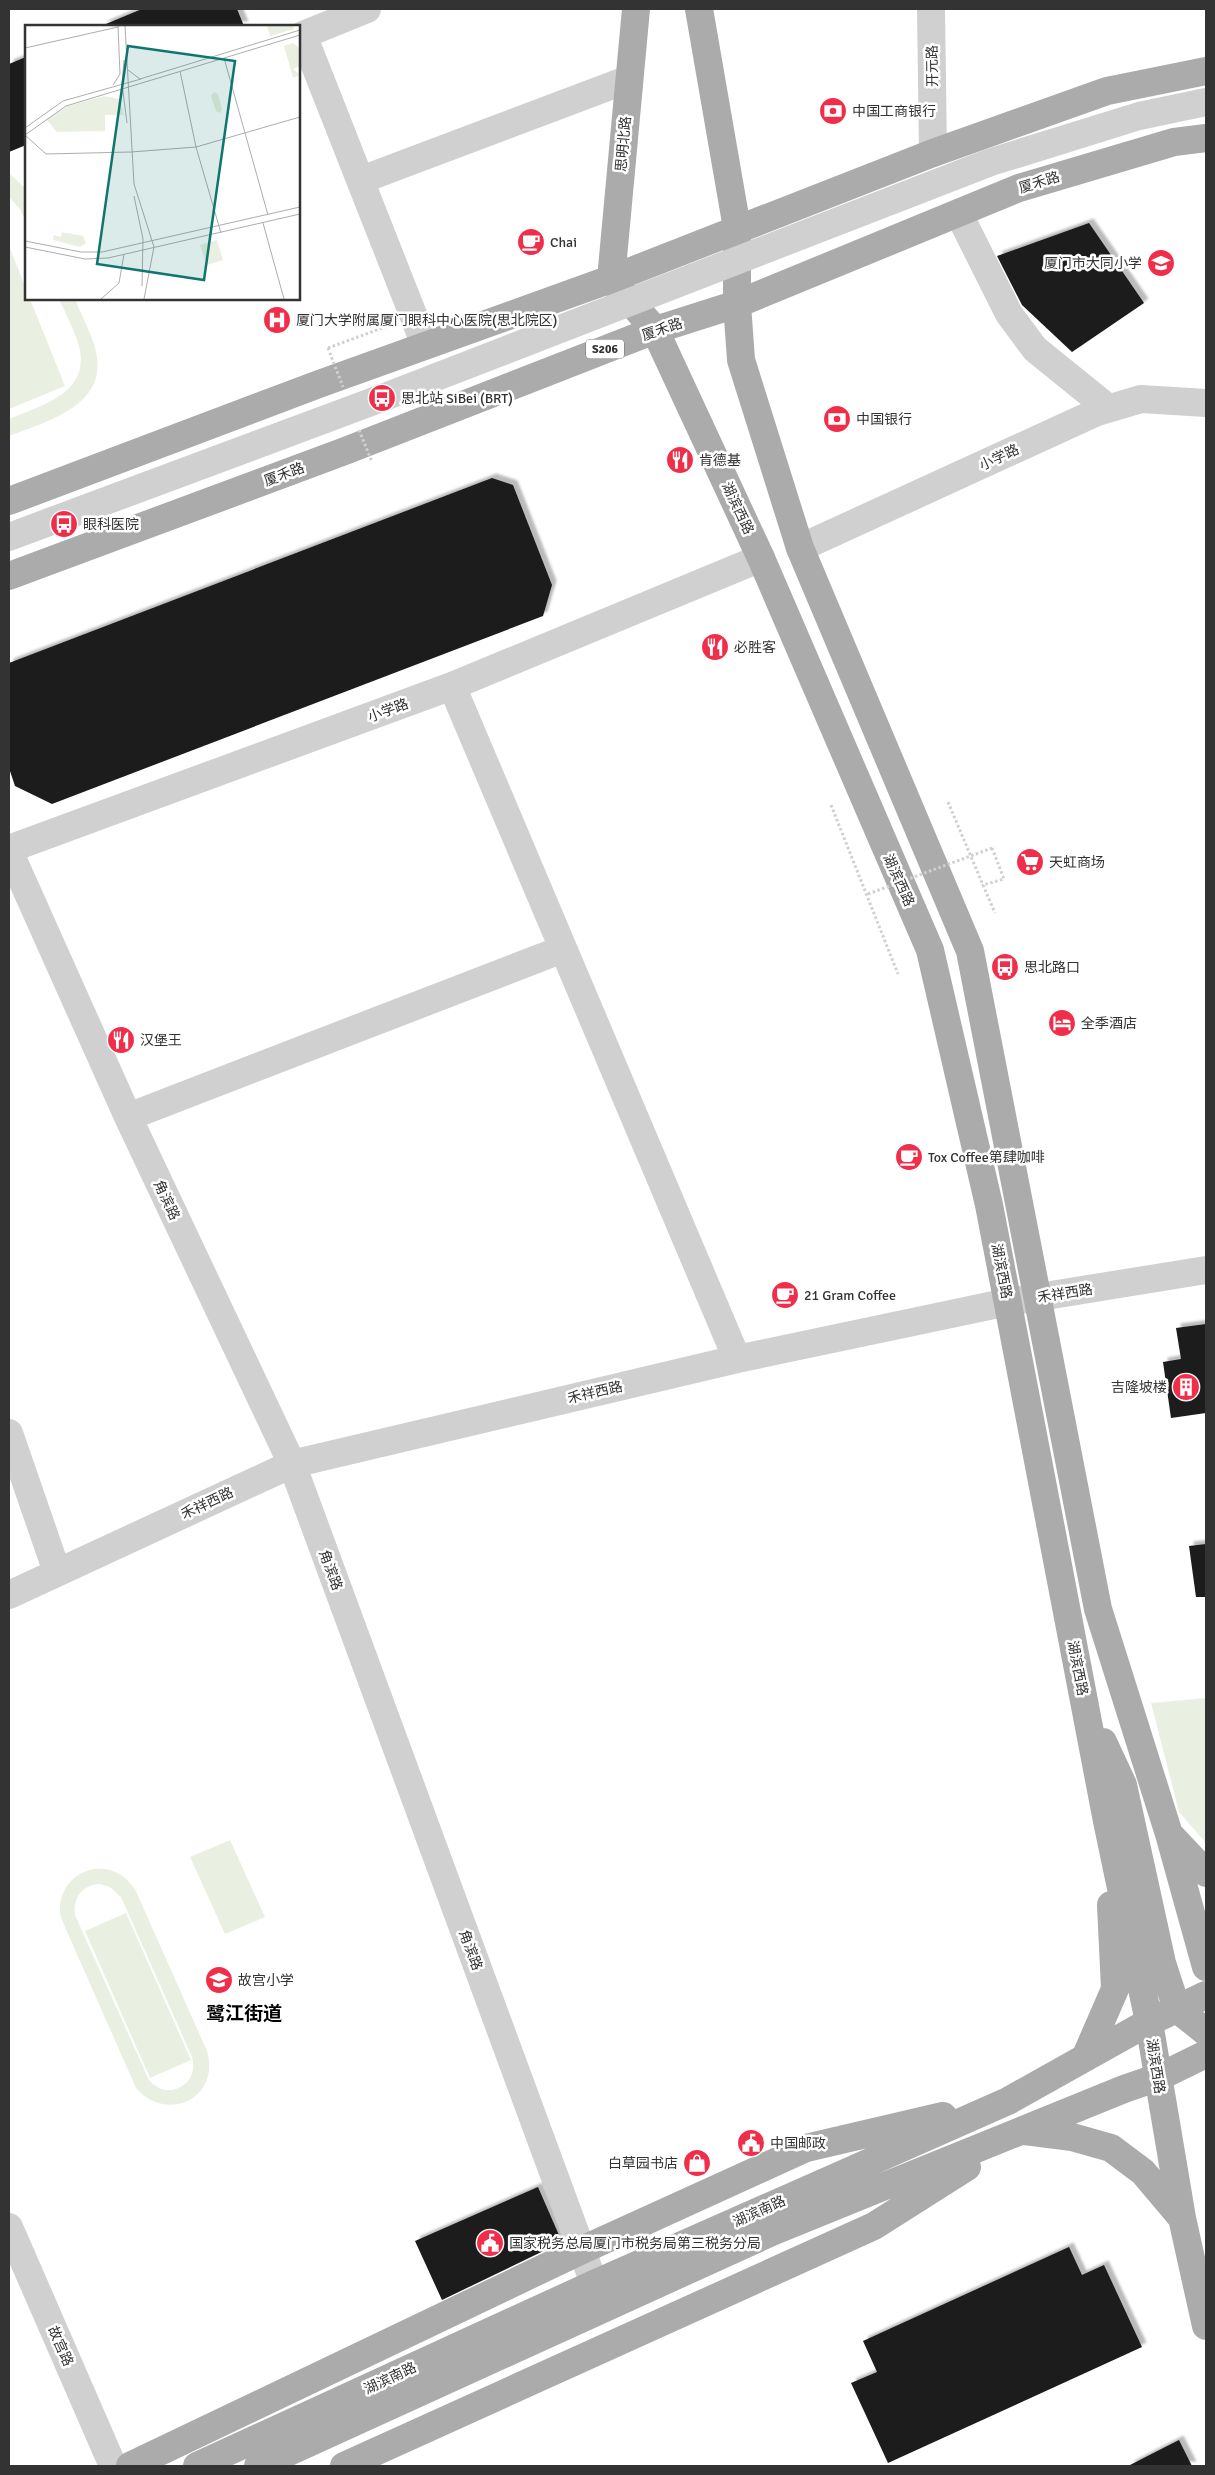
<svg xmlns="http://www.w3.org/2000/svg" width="1215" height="2475" font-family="Signika,'Noto Sans SC',sans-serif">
<defs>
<filter id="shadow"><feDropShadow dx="4.5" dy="-4.5" stdDeviation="1" flood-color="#0004"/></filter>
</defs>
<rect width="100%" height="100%" fill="#fff"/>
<!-- green -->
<path fill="#eaf0e1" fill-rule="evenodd" d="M9,173L26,189V222L20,209L9,197Z
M9,246L26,289V299H30L65,386L9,409Z
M59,299H75C81,315 91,332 95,348C111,405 48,421 9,436V419C42,405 91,393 79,346C74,330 66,314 59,299Z
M1206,1698V1843L1179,1812L1151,1703Z
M230,1840L265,1917L225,1934L190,1857Z
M93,1869C112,1867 124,1874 135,1889L207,2051C221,2098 167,2124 136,2088L61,1918C56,1895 70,1874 93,1869ZM100,1884L110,1887L121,1897L192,2057C200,2085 167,2102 149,2080L75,1915C73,1898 82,1885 100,1884Z
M126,1913L191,2060L150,2078L85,1931Z"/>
<!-- building -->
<path fill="#1a1a1a" filter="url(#shadow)" d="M142,9H237L244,26H101Z
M26,57V145L9,152V64Z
M1089,223L1144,303L1072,352L1022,305L997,256Z
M492,478L513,485L552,585L543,616L52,804L15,786L9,768V663Z
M1206,1324V1413L1171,1418L1163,1362L1181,1359L1176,1328Z
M1206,1544V1597H1196L1189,1546Z
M538,2187L562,2242L442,2300L415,2241Z
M1069,2247L1082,2275L1104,2265L1142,2347L888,2463L851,2383L877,2372L863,2341Z
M1179,2440L1192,2466H1128Z"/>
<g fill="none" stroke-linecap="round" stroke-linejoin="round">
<!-- path -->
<path stroke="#d0d0d0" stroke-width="3" stroke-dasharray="2.5 2.5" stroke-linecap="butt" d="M328,348L393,324
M948,802L983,885
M831,805L898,974
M992,848L1004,879L983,885L995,913"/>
<!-- minor -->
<path stroke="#d0d0d0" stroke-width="28" d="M367,9L303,35L425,345
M931,9L933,153
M361,180L629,79
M959,214L1009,314L1035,349L1108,408
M800,548L1097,412L1141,399L1206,403
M452,686L737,1359
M9,849L452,686L761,558
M9,851L128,1117L292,1464L602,2305
M128,1117L563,949
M9,1433L57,1572
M9,1595L292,1464L737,1359L1008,1302L1206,1270
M9,2227L113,2466"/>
<!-- major -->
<path stroke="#ababab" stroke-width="28" d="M636,9L611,279L655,330L761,558L930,950L989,1205L1107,1821L1149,2022L1182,2218L1206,2326
M699,9L737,228V304L741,360L800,548L970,951L1098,1609L1169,1834L1206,1967
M9,501L319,384L611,279L933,153L1107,91L1206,71
M9,576L345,451L655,330L737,304L1019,188L1174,142L1206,138
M1103,1742L1123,1785L1162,1963L1177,2009L1206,2032
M1173,1838L1206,1873
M1085,2058L1115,1989L1111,1905
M1025,2131L1072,2137L1111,2148L1143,2172L1181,2217
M130,2466L582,2250L806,2148L943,2116
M197,2466L594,2284L1008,2101L1149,2022L1206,1995
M258,2466L774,2231L1124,2089L1159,2077L1206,2054
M344,2466L874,2226L967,2167"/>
<!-- path-bridge -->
<path stroke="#d0d0d0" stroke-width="3" stroke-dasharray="2.5 2.5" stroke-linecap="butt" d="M328,348L343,387
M359,430L372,462
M868,894L992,848"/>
<!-- minor-bridge -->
<path stroke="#d0d0d0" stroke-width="28" d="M9,537L382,398L991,162L1139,116L1206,102"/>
</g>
<!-- icons -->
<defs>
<g id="bank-disc" transform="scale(1.4375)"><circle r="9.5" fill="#f02e4a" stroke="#fff"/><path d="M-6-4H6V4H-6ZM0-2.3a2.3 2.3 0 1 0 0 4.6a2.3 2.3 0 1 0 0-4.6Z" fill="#fff"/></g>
<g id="cafe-disc" transform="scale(1.4375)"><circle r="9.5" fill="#f02e4a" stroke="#fff"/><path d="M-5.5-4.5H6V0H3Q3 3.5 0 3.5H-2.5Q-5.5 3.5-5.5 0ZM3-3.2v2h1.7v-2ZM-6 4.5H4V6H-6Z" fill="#fff"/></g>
<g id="school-disc" transform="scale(1.4375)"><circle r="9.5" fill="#f02e4a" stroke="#fff"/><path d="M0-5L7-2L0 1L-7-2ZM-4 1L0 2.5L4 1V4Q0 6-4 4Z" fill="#fff"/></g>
<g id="hospital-disc" transform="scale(1.4375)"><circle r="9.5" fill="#f02e4a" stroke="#fff"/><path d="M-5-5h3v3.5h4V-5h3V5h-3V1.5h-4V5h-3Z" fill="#fff"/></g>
<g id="bus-disc" transform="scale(1.4375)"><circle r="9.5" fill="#f02e4a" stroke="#fff"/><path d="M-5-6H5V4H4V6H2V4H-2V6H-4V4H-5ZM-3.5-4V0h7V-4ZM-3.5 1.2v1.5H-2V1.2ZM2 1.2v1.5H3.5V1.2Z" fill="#fff"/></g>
<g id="restaurant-disc" transform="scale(1.4375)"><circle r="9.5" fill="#f02e4a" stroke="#fff"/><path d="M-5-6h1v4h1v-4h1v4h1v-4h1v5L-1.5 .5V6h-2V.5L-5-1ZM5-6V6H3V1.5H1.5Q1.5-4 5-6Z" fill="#fff"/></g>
<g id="supermarket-disc" transform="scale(1.4375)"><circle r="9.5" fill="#f02e4a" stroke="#fff"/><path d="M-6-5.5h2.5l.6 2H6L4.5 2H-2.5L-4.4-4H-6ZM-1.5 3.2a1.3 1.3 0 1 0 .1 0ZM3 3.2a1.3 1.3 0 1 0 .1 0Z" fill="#fff"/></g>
<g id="hotel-disc" transform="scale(1.4375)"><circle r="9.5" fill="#f02e4a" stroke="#fff"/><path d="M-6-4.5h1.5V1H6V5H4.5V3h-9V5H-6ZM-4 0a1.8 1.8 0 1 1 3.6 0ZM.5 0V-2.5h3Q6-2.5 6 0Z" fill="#fff"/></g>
<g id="building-disc" transform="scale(1.4375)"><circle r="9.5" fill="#f02e4a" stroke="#fff"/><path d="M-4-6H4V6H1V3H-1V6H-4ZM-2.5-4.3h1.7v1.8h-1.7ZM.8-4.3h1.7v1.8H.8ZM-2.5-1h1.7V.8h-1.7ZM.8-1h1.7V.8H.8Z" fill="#fff"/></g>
<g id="civic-disc" transform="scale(1.4375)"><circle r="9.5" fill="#f02e4a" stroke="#fff"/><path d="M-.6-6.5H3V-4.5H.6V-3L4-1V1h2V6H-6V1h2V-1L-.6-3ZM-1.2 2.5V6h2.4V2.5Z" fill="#fff"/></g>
<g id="shop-disc" transform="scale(1.4375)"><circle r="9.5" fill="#f02e4a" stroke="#fff"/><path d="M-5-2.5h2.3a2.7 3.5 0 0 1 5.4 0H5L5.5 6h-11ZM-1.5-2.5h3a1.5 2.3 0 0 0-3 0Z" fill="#fff"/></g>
</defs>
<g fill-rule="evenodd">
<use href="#bank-disc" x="833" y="111"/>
<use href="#cafe-disc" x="531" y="242"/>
<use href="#school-disc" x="1161" y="263"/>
<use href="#hospital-disc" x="277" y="320"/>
<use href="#bus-disc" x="382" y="398"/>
<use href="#bank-disc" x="837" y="419"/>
<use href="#restaurant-disc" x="680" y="460"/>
<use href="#bus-disc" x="64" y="524"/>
<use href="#restaurant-disc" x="715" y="647"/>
<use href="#supermarket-disc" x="1030" y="862"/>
<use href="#bus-disc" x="1005" y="967"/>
<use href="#hotel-disc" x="1062" y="1023"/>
<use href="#restaurant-disc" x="121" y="1040"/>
<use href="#cafe-disc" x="909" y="1157"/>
<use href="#cafe-disc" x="785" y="1295"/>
<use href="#building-disc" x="1186" y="1387"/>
<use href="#school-disc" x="219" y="1980"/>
<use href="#civic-disc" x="751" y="2143"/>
<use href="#shop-disc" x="697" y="2163"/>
<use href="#civic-disc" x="490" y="2243"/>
</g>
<g text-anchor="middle" stroke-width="5" stroke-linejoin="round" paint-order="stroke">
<!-- shield labels -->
<rect fill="#fff" stroke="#707070" stroke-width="1" x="586" y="339.5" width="38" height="19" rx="4"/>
<g font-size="12" font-weight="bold" fill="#333">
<text x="605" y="353">S206</text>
</g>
<!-- street labels -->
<g font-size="14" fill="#333" stroke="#fff">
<text transform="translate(932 66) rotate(-91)" y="5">开元路</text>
<text transform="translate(623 144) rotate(-85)" y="5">思明北路</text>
<text transform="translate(1039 182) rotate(-17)" y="5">厦禾路</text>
<text transform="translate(662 329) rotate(-19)" y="5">厦禾路</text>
<text transform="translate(999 457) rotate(-25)" y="5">小学路</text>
<text transform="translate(284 474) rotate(-20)" y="5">厦禾路</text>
<text transform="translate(738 508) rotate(65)" y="5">湖滨西路</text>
<text transform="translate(388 710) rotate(-20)" y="5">小学路</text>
<text transform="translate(899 880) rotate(66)" y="5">湖滨西路</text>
<text transform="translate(167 1200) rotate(65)" y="5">角滨路</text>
<text transform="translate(1002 1271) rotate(79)" y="5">湖滨西路</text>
<text transform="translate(1065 1293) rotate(-9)" y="5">禾祥西路</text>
<text transform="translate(595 1392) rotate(-13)" y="5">禾祥西路</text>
<text transform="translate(207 1503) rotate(-25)" y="5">禾祥西路</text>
<text transform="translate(331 1570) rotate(70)" y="5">角滨路</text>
<text transform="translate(1078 1668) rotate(79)" y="5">湖滨西路</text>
<text transform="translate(471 1950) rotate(70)" y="5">角滨路</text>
<text transform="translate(1156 2066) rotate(81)" y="5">湖滨西路</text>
<text transform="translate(759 2211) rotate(-24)" y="5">湖滨南路</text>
<text transform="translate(61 2346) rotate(66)" y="5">故宫路</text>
<text transform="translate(390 2378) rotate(-25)" y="5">湖滨南路</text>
</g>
<!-- poi labels -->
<g font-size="14" fill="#333" stroke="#fff" text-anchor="start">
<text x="852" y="116">中国工商银行</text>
<text x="550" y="247">Chai</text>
<text x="1142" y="268" text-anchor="end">厦门市大同小学</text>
<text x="296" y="325">厦门大学附属厦门眼科中心医院(思北院区)</text>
<text x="401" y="403">思北站 SiBei (BRT)</text>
<text x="856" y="424">中国银行</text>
<text x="699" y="465">肯德基</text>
<text x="83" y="529">眼科医院</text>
<text x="734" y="652">必胜客</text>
<text x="1049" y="867">天虹商场</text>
<text x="1024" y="972">思北路口</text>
<text x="1081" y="1028">全季酒店</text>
<text x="140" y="1045">汉堡王</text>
<text x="928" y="1162">Tox Coffee第肆咖啡</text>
<text x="804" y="1300">21 Gram Coffee</text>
<text x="1167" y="1392" text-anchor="end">吉隆坡楼</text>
<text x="238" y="1985">故宫小学</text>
<text x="770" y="2148">中国邮政</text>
<text x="678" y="2168" text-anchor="end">白草园书店</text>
<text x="509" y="2248">国家税务总局厦门市税务局第三税务分局</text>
</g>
<!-- district labels -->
<g font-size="19" font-weight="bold" fill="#000" stroke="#fff">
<text x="244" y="2020">鹭江街道</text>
</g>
</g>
<!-- overview -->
<g transform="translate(25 25)">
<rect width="275" height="275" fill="#fff"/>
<path d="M242,1H268L269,4L245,11ZM268,18L274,23L275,41L268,44L275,50L268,53L259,21ZM189,67L193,69L197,84L195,88L191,86L186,71ZM79,71L94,74L99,90H80V106L32,107L21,94L43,81ZM37,207L58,211L61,218L55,222L28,215L29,210L36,212ZM192,215L198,235L182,240L175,220Z" fill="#eaf0e1"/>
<path fill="none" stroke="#adadad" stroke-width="1" d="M100,1L109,159L129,222L119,274M0,23L93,2M199,33L243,190M99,35L97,59L102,98M103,45L115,54L275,5M155,46L171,122L196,208M88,60L95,49L93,1M0,103L38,76L116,54M0,110L21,129L106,127L171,122L275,92M0,110L41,81L275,10M109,171L118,214L117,261M238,198L259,274M0,216L56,227H77L275,182M0,222L60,234L83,233L275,189M76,274L94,258L99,229"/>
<path fill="#0f766e" fill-opacity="0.15" stroke="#0f766e" stroke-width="2.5" d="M103,21L210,36L179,255L72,239Z"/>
<rect width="275" height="275" fill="none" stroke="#333" stroke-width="2.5"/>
</g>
<!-- border -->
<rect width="1215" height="2475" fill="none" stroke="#333333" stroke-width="20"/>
</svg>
